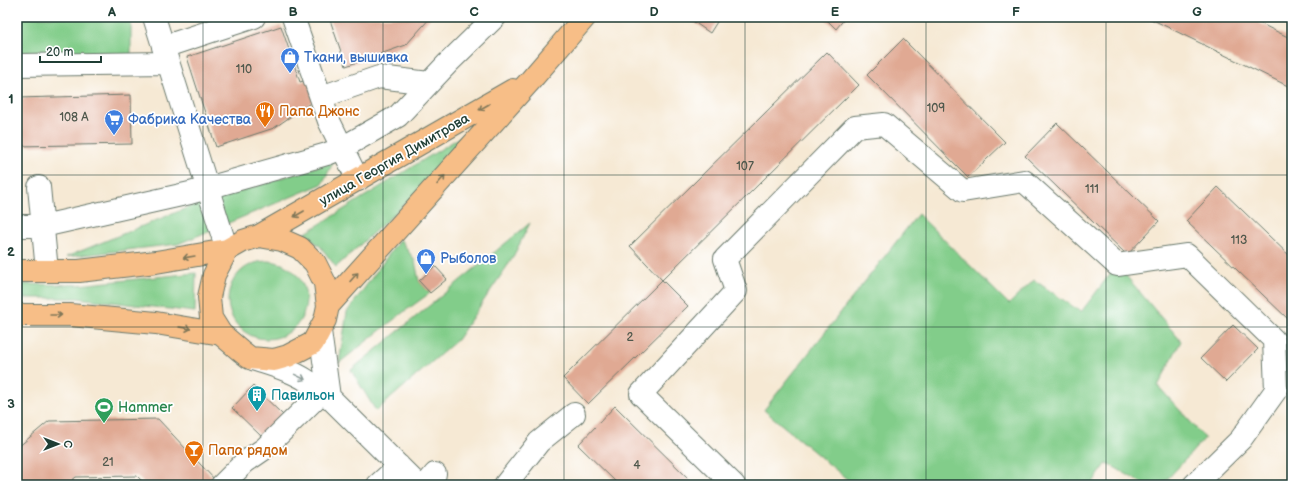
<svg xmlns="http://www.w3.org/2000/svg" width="1309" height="502" font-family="'Balsamiq Sans',sans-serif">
<rect width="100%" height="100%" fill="#fff"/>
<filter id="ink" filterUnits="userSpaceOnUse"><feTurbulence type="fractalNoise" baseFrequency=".025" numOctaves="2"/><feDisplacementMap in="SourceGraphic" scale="8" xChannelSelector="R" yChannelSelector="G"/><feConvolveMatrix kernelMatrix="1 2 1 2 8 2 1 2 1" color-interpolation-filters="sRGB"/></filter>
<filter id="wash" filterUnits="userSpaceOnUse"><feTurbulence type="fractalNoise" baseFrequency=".012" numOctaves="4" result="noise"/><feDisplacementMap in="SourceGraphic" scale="16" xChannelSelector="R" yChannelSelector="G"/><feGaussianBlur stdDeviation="0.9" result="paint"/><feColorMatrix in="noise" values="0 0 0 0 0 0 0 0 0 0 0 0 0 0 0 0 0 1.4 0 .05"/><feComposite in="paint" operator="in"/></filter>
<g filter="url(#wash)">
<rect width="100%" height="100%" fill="#f6e9d4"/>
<!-- green -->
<path fill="#82cd8a" stroke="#50855f" d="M17,17H131V63H17Z
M486,121L490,126L336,267L320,246L304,234Z
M334,161L322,184L178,244L66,257L199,203L219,198Z
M918,214L1009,304L1034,280L1081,312L1117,265L1181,341L1158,386L1205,438L1162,485H1145L1107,463L1091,485H854L764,410Z
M530,223L512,259L457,340L376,411L351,370Z
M400,239L415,261L419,281L430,293L401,314L339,363L347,312Z
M228 300a39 39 0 1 1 78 0a39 39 0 1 1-78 0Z
M196,273L195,312L78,298H17V284L78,285Z"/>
<g id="blocks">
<!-- building -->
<path fill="#e0a993" d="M329,17H431L406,45L346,66Z
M698,17H720L710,33L694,22Z
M824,17H846L836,29Z
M1147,17H1247L1292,39V88Z
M281,26L300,82L314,78L319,97L274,128L216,147L187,57Z
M903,39L1005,142L968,177L867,75Z
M827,52L859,85L662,280L688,306L588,404L563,378L662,280L630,246Z
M131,95L132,144L17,146V98Z
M1057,123L1159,221L1127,255L1025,156Z
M1218,187L1292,258V316L1288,319L1186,221Z
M435,266L447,279L430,293L419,281Z
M1233,325L1258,349L1226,382L1201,358Z
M253,386L283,415L262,437L232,408Z
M615,406L695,485H619L578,445Z
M158,419L215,480L210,485H146L137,476L76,477L66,485H17V448L49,421Z"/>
</g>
</g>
<g filter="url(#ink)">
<use href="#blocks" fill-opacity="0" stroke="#6a796c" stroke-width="1"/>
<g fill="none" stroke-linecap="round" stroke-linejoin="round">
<!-- minor casing -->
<g stroke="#6a796c" stroke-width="24">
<path id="minor" d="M154,17L227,250
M293,17L329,121L358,180
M163,47L254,17
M17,65L168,63
M321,97L379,77L429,83
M39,187L47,271
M17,226H43L190,193L327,154L342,148L398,116L448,63L495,17
M320,331L329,397
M253,359C271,365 291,370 306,380C315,386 320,393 329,397L418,485
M222,485L245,462L264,449L321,393
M378,485L399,466
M426,485L435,474
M505,485L539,442L574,414
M734,485L641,394L736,291L725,259L855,127L884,124L963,191L1024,181L1117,265L1187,255L1274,340L1276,390L1241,439L1194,485"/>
</g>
<!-- major casing -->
<g stroke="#6a796c" stroke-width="24">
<path id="major" d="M259,236L282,240L300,248L315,263L325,283L328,306L325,320L313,343L288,356L274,360L250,358L241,351L221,334L211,318L209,297L214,275L227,250L243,241Z
M259,236L513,90
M17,271H79L156,262L227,250
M328,306L530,81L585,17
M17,315H70L156,323L221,334"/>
</g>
<!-- minor -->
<use href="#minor" stroke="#fff" stroke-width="22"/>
<!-- major -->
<use href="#major" stroke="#f7be87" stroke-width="22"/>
</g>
<!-- one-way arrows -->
<defs><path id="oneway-shaft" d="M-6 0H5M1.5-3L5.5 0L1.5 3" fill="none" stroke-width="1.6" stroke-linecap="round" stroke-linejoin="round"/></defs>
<g stroke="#807759">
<use href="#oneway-shaft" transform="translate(484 107) rotate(150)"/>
<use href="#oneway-shaft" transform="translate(441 180) rotate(-48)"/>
<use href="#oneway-shaft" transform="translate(299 214) rotate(150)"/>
<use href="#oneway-shaft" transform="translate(189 257) rotate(170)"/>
<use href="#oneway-shaft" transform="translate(354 277) rotate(-48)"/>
<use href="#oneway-shaft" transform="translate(56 315)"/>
<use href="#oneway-shaft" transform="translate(185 328) rotate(10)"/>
</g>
<use stroke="#8f9e9a" href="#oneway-shaft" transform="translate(300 377) rotate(26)"/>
</g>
<!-- grid -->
<path fill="none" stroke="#1f3d34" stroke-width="1" stroke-opacity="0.55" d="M203,17V485M383,17V485M564,17V485M745,17V485M926,17V485M1106,17V485M17,175H1292M17,327H1292"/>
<!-- icons -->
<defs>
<g id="shop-pin" transform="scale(1)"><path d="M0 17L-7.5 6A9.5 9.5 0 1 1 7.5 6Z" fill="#3f7fe0" stroke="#fff"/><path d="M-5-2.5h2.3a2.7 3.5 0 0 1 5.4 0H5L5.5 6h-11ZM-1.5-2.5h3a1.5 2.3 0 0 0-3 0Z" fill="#fff"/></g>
<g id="restaurant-pin" transform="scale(1)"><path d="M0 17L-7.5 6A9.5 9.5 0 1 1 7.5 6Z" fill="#e8710a" stroke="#fff"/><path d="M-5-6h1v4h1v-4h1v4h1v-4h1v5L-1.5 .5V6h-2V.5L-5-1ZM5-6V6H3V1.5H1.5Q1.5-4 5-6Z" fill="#fff"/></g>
<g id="supermarket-pin" transform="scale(1)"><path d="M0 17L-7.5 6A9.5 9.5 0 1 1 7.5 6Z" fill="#3f7fe0" stroke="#fff"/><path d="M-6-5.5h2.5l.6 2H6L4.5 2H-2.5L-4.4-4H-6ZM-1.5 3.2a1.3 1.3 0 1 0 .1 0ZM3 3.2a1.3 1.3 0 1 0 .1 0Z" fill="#fff"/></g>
<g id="building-pin" transform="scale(1)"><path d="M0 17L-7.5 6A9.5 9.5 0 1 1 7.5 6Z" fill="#0f9aa8" stroke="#fff"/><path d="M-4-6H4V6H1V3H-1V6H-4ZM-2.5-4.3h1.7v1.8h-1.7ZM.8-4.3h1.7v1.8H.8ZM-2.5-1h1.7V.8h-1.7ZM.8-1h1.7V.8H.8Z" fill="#fff"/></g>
<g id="stadium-pin" transform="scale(1)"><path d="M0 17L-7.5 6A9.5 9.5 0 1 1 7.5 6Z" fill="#2e9e5b" stroke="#fff"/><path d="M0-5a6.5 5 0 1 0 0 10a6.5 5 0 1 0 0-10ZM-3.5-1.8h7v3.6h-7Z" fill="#fff"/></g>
<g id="bar-pin" transform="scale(1)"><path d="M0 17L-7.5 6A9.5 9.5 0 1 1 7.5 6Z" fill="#e8710a" stroke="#fff"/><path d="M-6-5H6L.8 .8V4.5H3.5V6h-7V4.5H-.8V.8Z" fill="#fff"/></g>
</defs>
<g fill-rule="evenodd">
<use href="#shop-pin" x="290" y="57"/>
<use href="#restaurant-pin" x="265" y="111"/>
<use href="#supermarket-pin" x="114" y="119"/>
<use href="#shop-pin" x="426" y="258"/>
<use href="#building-pin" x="257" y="395"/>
<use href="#stadium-pin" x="104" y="407"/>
<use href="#bar-pin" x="194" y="450"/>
</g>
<g text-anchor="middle" stroke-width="3.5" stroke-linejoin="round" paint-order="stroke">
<!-- number labels -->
<g font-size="12" fill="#4f584c">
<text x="244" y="73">110</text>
<text x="936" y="112">109</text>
<text x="74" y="121">108 А</text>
<text x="745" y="170">107</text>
<text x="1092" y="193">111</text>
<text x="1239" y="244">113</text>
<text x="630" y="341">2</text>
<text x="108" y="466">21</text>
<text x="637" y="469">4</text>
</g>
<!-- shop labels -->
<g font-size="14" fill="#366cbe" stroke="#fff" text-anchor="start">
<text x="304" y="62">Ткани, вышивка</text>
<text x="128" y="124">Фабрика Качества</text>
<text x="440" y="263">Рыболов</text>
</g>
<!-- food labels -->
<g font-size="14" fill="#c56008" stroke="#fff" text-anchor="start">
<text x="279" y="116">Папа Джонс</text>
<text x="208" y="455">Папа рядом</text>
</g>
<!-- street labels -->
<g font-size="14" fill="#1f3d34" stroke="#fff">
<text transform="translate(394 159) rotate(-30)" y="5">улица Георгия Димитрова</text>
</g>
<!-- culture labels -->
<g font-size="14" fill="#0d838f" stroke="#fff" text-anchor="start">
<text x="271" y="400">Павильон</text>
</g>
<!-- leisure labels -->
<g font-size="14" fill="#27864d" stroke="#fff" text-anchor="start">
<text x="118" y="412">Hammer</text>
</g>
</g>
<!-- margin -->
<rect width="1309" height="502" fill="none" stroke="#fff" stroke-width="44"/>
<!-- north arrow -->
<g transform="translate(58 444) rotate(90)" stroke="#ffffff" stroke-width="3" paint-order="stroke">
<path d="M0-3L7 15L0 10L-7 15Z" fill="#1f3d34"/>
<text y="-6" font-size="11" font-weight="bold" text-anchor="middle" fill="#1f3d34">С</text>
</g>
<!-- scale -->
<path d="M40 56v6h61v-6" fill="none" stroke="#1f3d34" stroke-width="2"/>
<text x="46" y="56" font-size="12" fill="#1f3d34" stroke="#ffffff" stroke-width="3" paint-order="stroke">20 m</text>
<rect x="22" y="22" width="1265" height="458" fill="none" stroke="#1f3d34" stroke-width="1.5"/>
<g font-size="13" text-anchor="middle" font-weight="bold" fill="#1f3d34">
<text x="112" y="16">A</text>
<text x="293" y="16">B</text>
<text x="474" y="16">C</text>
<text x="654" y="16">D</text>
<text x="835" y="16">E</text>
<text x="1016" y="16">F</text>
<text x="1197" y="16">G</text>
<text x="11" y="103">1</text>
<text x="11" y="256">2</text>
<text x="11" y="408">3</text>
</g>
</svg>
